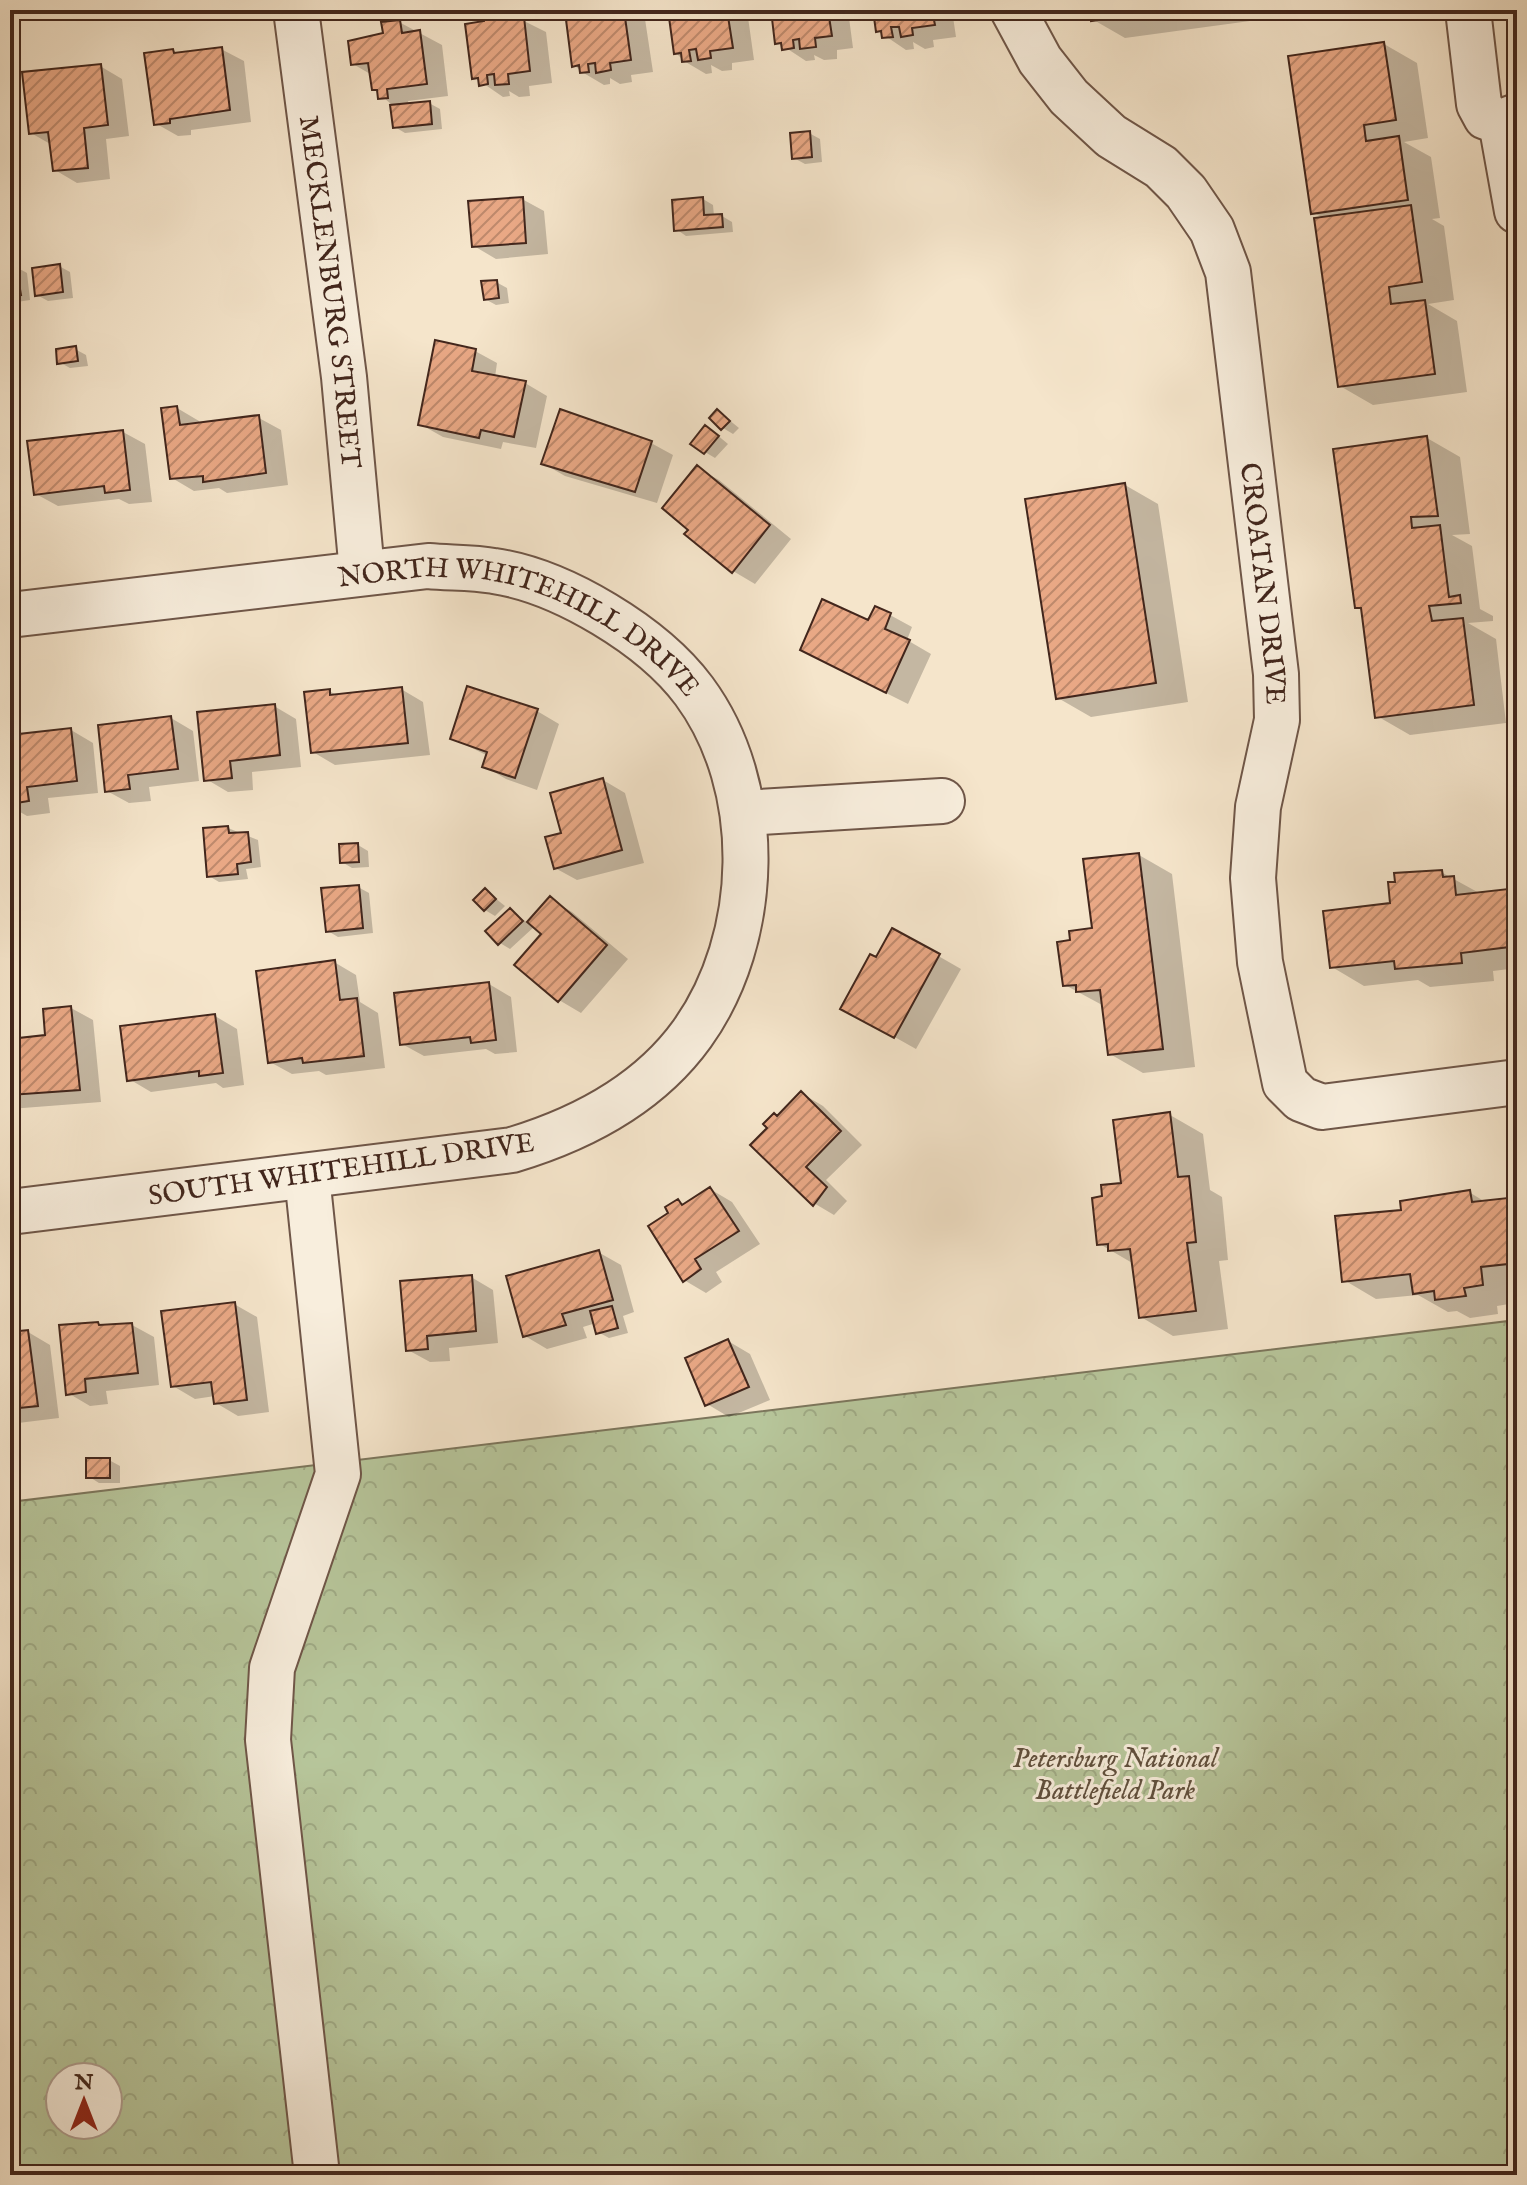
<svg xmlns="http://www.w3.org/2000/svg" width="1527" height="2185" font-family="'IM FELL English',serif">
<defs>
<pattern id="park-crowns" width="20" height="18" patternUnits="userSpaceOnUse" patternTransform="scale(2)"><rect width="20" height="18" fill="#b7c69b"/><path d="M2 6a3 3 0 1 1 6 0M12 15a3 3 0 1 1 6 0" fill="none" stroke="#9faa85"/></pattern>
<pattern id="building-hatch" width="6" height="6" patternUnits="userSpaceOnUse" patternTransform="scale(2)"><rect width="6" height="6" fill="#e9a885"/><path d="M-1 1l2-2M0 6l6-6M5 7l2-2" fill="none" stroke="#be896c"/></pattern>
</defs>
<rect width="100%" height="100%" fill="#f5e5cb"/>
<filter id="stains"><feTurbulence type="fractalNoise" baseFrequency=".0025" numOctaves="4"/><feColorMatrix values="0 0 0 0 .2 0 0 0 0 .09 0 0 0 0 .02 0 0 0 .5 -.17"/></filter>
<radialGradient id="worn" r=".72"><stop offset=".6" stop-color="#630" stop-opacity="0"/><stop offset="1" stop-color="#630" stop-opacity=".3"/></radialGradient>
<!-- park -->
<path fill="url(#park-crowns)" stroke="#7c765c" stroke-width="2" fill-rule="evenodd" d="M1517,1320V2175H10V1502ZM60,2077H108V2125H60Z"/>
<!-- shadow -->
<path fill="#0003" d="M502,10L546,32L552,83L529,86L530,96L519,97L509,91L510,96L503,97L474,77L486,22Z
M571,10H629L645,19L653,72L631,75L632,82L620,84L610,78V84L604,85L582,72L574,65Z
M670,10H747L754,60L732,63V70L722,71L711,65L712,73L706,74L684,61L676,53Z
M773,10H848L853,48L837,50V59L824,60L814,55L815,60L806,61L777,42Z
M875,10H952L956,37L933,40L934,47L925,49L913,42L914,49L906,50L878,31Z
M1091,10H1316V12L1125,38L1092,19Z
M399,22L442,45L448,96L408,101L409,105L429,103L440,109L442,129L405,133L395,127L392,105L374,89L372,75L353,64Z
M1384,44L1417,63L1428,138L1404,142L1431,157L1440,218L1432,219L1444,226L1454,300L1428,304L1457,321L1467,392L1373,405L1340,386L1324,219L1313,212Z
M221,49L244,61L251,122L191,130V135L178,136L155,123L173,51L179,55Z
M100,66L122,79L129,136L106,139L110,179L77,183L55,170L52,145L31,133Z
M809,133L820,139L822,162L805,164L794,158Z
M522,199L544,211L548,254L496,259L474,246Z
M703,199L713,205L714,216H722L732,222L733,232L686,236L676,229Z
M59,266L70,272L73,298L48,301L37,295Z
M16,267L27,273L30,300L10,303V268Z
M496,282L507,288L509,303L496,305L485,299Z
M75,349L86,355L88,366L70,368L59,362Z
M475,351L497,363L495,377L525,383L547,396L536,448L503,442L501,449L443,437L420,424Z
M177,408L199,421L200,425L259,418L281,430L288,485L227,493L219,488L194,491L172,478Z
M718,411L739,428L733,434L723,428Z
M123,432L145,444L152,502L129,504L119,499L58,506L36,494Z
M716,434L728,444L715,458L705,452Z
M1427,438L1460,457L1470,534L1452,535L1472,546L1480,609L1493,616V621L1468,623L1496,639L1506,723L1410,735L1377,716L1364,611L1357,607Z
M651,443L673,455L657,503L565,476L544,464Z
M697,468L719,480L791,539L755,584L733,571L691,530Z
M1125,485L1158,504L1188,702L1091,717L1058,698Z
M890,615L912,627L907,640L931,654L908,704L824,662L869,622Z
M469,688L537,711L559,724L537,790L506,779L484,766L488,756L452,738Z
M401,689L423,702L430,755L335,765L313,752L329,691L339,696Z
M274,706L296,719L301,767L252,772L253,790L228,792L206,779Z
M171,718L193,731L199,781L149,787L151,801L129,803L107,791Z
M71,730L93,743L98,793L48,798L50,813L27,816L10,806V737Z
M603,780L625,793L644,863L577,880L555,868L564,834Z
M228,828L258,840L261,867L246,869L248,879L219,882L209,876Z
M358,845L368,851L369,867L352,868L342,862Z
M1139,855L1172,874L1195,1067L1143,1073L1110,1054L1104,1006L1065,985L1073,942L1094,929Z
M1441,872L1481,894L1517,890V968L1493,971L1494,981L1430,987L1418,980L1364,986L1332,967L1392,905L1397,883Z
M358,887L369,893L373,933L338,937L328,931Z
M485,890L505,906L495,916L485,910Z
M550,899L572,912L628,959L581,1013L559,1000L544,933L535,926L510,949L500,943L510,910L529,924Z
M893,930L961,969L916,1049L843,1008Z
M334,962L356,975L360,1002L378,1013L385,1068L326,1075L319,1071L292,1074L270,1062Z
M489,984L511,997L517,1052L495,1054L486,1049L424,1056L402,1044Z
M71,1008L93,1020L101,1102L10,1109V1041L47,1037Z
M215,1016L237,1029L244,1085L223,1088L216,1083L151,1092L129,1079Z
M801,1093L823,1106L862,1145L826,1180L847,1201L834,1215L812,1202L778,1118Z
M1170,1115L1203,1134L1210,1190L1222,1197L1228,1260L1219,1261L1228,1329L1173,1336L1141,1317L1134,1264L1098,1243L1105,1198L1124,1185Z
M710,1189L732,1202L760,1244L716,1272L722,1282L706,1293L684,1280L671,1214L678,1201L685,1205Z
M1469,1192L1487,1203L1517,1199L1515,1303L1497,1306L1498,1314L1470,1318L1457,1311L1448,1312L1418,1295L1376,1299L1344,1280L1403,1211Z
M598,1252L621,1265L634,1312L623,1316L628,1333L609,1338L598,1332L596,1323L583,1327L587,1338L547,1349L525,1336Z
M471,1277L493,1290L498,1343L449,1348L450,1361L430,1362L408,1350Z
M234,1304L257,1317L269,1412L238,1416L216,1403L215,1396L195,1399L173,1386Z
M132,1325L154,1337L159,1385L106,1391L108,1404L90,1406L68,1393Z
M28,1332L50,1345L59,1418L10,1424V1334Z
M728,1341L750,1354L770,1400L729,1417L707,1404Z
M109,1460L120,1466V1483H99L88,1476Z"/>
<!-- building -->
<path fill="url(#building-hatch)" stroke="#42261c" stroke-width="2" d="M483,10H502L504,19L524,17L530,71L508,74L509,84L495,85L494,74L487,75L488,84L479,86L478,78L472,79L465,24L484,21Z
M569,10H624L631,60L610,63L611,70L596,73L595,63L588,64L589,72L580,73L579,65L572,67L565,12Z
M668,10H727L733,48L710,51L711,58L698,60L696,49L689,50L691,61L682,62L681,53L674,54Z
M771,10H828L832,36L815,38L816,47L800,49L799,39L793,40L794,48L782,50L781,43L775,44Z
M873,10H932L935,25L912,28L913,35L901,37L899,27H891L893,37L882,38L881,31L876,32Z
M1089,10H1168L1091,21Z
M400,20L402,33L420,30L427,84L387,89L388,98L378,99L377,90H372L368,63L351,65L348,41L383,33L381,22Z
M1384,42L1396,120L1364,125L1366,141L1399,136L1408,200L1311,214L1288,56Z
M222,47L230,110L170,119V123L154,125L144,53L173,49L174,53Z
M101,64L108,125L84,128L88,168L53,171L48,132L29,134L22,72Z
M430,101L432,124L393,128L390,105Z
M810,131L812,157L792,159L790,133Z
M523,197L526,243L472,247L468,201Z
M703,197L704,215L722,214L723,227L674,231L672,200Z
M1411,205L1422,282L1389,287L1391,304L1425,300L1435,374L1338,387L1314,218Z
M60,264L63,292L35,296L32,268Z
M16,265L21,295L10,296V266Z
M497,280L499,298L484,300L481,281Z
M435,340L476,349L472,371L526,381L514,437L481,430L479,438L418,425Z
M76,346L78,361L57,364L56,349Z
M177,406L180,425L259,415L266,473L203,482V476L170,479L161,408Z
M560,409L652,441L635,492L541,464Z
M717,409L730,421L721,430L709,418Z
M705,425L719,436L704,454L690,444Z
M123,430L130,490L105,493L104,486L34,495L27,441Z
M1427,436L1438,516L1411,517L1412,528L1440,525L1449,597L1460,595L1461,603L1429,606L1432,621L1463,618L1474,705L1375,718L1361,608H1355L1333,449Z
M697,465L770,525L732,573L684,534L688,530L662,508Z
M1125,483L1156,683L1056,699L1025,499Z
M822,599L868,620L875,606L891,613L885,629L910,640L886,693L800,650Z
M467,686L538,709L515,778L482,767L487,752L450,739Z
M402,687L408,743L311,753L304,692L330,689V695Z
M275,704L280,755L230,761L232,778L204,781L197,712Z
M171,716L178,769L128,775L130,789L105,792L98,725Z
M71,728L77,781L27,787L29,801L10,804V735Z
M603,778L622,850L554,869L545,837L561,833L550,793Z
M228,826L229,833L248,832L251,862L237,864L238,874L207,877L203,828Z
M358,843L359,862L340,863L339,844Z
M1139,853L1163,1049L1108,1055L1100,990L1076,992V985L1063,986L1057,942L1070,940L1069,931L1092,928L1083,859Z
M1442,870L1443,877L1454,876L1456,895L1517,888V946L1461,953L1462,963L1395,969L1394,961L1330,968L1323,911L1390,903L1388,882H1395L1394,873Z
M359,885L363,928L326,932L321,888Z
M485,888L496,899L484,911L473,900Z
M550,896L607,945L558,1002L514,965L541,934L527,922Z
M510,908L523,921L498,945L485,931Z
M892,928L940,954L894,1038L840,1009L870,954L876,957Z
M335,960L340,1000L357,998L364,1056L303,1063L302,1058L268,1063L256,971Z
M489,982L496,1040L471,1043L470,1037L400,1045L394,993Z
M71,1006L80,1090L10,1095V1039L45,1035L43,1009Z
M215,1014L223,1073L199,1076V1071L127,1081L120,1026Z
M801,1091L841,1131L806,1167L827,1187L813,1206L750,1145L767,1128L763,1124L774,1113L777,1116Z
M1170,1112L1178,1177L1189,1176L1196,1242L1187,1243L1196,1311L1139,1318L1130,1249L1108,1251V1244L1097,1245L1092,1198L1102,1196L1101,1185L1121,1183L1113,1120Z
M710,1187L739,1231L695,1259L701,1269L683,1282L648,1226L668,1213L665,1207L678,1199L682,1205Z
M1470,1190L1472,1202L1517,1197V1263L1481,1267L1483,1285L1464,1288L1466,1296L1435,1300L1434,1291L1413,1294L1410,1274L1342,1282L1335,1216L1401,1210L1400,1201Z
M599,1250L613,1300L562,1314L566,1325L523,1337L506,1276Z
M472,1275L476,1331L427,1336L428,1349L406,1351L400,1281Z
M235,1302L247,1400L214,1404L211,1382L171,1387L161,1311Z
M612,1306L618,1328L596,1334L590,1311Z
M98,1322L99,1325L132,1323L138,1373L85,1379L86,1392L66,1395L59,1325Z
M28,1330L38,1406L10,1409V1332Z
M728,1339L749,1387L705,1406L685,1358Z
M86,1458H110V1478H86Z"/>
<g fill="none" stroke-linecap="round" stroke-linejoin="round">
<!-- minor casing -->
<g stroke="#6f5648" stroke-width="48">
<g id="minor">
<path id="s1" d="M296,10L344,377L362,572"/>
<path id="s2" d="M1013,10L1040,60L1069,97L1111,136L1161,167L1186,192L1212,230L1228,272L1276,674L1277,720L1258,807L1253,878L1260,962L1285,1083L1301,1099L1322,1107L1517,1082"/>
<path d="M1468,10L1479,104L1486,117L1501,122L1517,116"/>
<path d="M1501,122L1517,211"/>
<path id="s3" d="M10,615L428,566C450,568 473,567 494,571C562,581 653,636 694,691C765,787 761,938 692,1034C648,1095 582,1129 512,1150L10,1212"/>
<path d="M743,813L942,801"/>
<path d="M307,1176L338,1474L272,1668L268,1740L317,2175"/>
</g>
</g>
<!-- minor -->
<use href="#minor" stroke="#f8eedd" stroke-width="44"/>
</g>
<g text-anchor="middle" stroke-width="6" stroke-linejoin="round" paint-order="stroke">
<!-- street labels -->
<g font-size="28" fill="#42261c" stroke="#f8eedd">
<text dy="10" stroke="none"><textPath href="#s1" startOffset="284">MECKLENBURG STREET</textPath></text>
<text dy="10" stroke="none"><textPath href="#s2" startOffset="660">CROATAN DRIVE</textPath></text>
<text dy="10" stroke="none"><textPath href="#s3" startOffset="528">NORTH WHITEHILL DRIVE</textPath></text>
<text transform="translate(341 1168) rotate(-8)" y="10">SOUTH WHITEHILL DRIVE</text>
</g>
<!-- park labels -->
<g font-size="28" font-style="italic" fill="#5f4e3c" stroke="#f8eedd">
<text x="1115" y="1767">Petersburg National<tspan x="1115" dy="32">Battlefield Park</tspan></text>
</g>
</g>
<!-- margin -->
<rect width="1527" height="2185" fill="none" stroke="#f5e5cb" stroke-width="40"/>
<rect x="12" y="12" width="1503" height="2161" fill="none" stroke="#42261c" stroke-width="4"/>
<rect x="20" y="20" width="1487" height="2145" fill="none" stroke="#42261c" stroke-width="2"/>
<!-- north arrow -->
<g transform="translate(84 2101)"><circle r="38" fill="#f8eedd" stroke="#af9e90" stroke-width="2"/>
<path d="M0-6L14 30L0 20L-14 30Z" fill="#8f2418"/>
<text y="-12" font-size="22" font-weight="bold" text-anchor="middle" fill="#42261c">N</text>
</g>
<rect width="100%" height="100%" filter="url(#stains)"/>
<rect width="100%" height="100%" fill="url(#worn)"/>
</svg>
